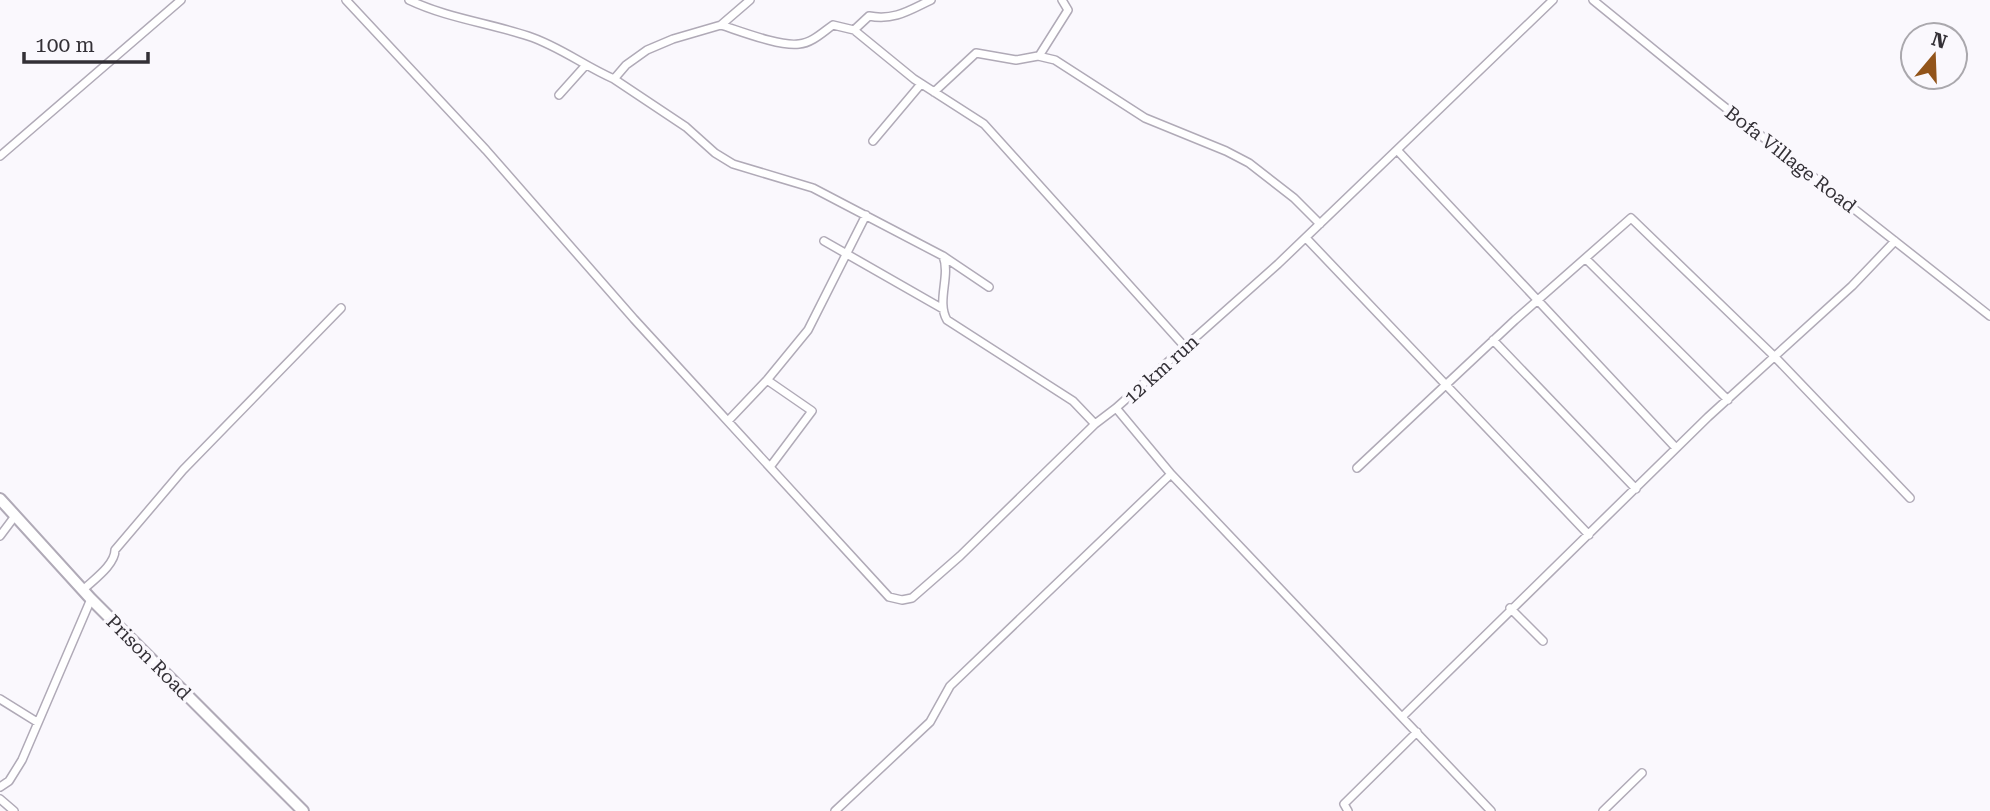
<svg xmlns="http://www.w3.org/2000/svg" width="1990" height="811" font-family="'Roboto Serif',serif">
<rect width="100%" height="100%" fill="#faf8fd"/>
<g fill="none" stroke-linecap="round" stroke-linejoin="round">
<!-- street casing -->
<g stroke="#b0aab7" stroke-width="10">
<path id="street" d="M346,0L486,150L634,319L889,597L902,600L912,598L960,556L1095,424L1116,408
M409,0C447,18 489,23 528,36C559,46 584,66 614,79L626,65L647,50L673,39L721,25L750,0
M1593,0L1717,101L1990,316
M721,25C740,31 781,47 799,44C812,43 823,32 833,25L854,30L914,79L984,124L1185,347
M854,30L869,16C894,21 910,10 931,0
M1039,56L1068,10L1062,0
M614,79L686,127L715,153L733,164L813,188L943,256C951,276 936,301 947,320L1073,401L1095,424
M934,92L976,53L1016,60L1038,56L1055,60L1145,118L1226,151L1249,163L1294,198L1320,224
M559,95L585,66
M873,141L921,84
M1397,150L1676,448
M0,156L181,0
M1306,238L1589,535
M824,241L943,309
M943,256L989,287
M1586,259L1728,400
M1493,340L1636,489
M767,380L812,411L770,467
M728,421L767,380L808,330L866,215
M1357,468L1515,320L1631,218L1775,357L1910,498
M1171,474L1491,811
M0,536L15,516
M83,590C93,580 115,565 115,550L183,470L341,308
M1510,608L1543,641
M0,699L37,722
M1403,716L1708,417L1852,286L1895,241
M0,787L9,781L22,760L91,599
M0,799L14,811
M835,811L930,722L950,686L1171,474L1116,408L1278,264L1553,0
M1348,811L1344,804L1417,732
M1603,811L1642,773"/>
</g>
<!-- secondary casing -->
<g stroke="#b0aab7" stroke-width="14">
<path id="secondary" d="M0,499L91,599L303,811"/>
</g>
<!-- street -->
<use href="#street" stroke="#fff" stroke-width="7"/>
<!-- secondary -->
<use href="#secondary" stroke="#fff" stroke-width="10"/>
</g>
<g text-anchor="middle" stroke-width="7" stroke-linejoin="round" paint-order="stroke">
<!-- street labels -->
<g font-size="19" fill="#333036" stroke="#faf8fd">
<text transform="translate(1791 159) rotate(38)" y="7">Bofa Village Road</text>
<text transform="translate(1161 369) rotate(-42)" y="7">12 km run</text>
<text transform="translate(149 657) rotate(45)" y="7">Prison Road</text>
</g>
</g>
<!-- north arrow -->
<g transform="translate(1934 56) rotate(19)"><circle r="33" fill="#faf8fd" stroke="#aaa8ad" stroke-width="2"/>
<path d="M0-5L12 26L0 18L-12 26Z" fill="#92541a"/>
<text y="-10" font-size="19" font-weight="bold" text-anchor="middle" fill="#333036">N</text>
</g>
<!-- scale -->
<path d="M24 52v10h124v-10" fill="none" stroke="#333036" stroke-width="3.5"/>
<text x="35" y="52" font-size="21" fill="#333036" stroke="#faf8fd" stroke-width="5" paint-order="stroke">100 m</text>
</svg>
